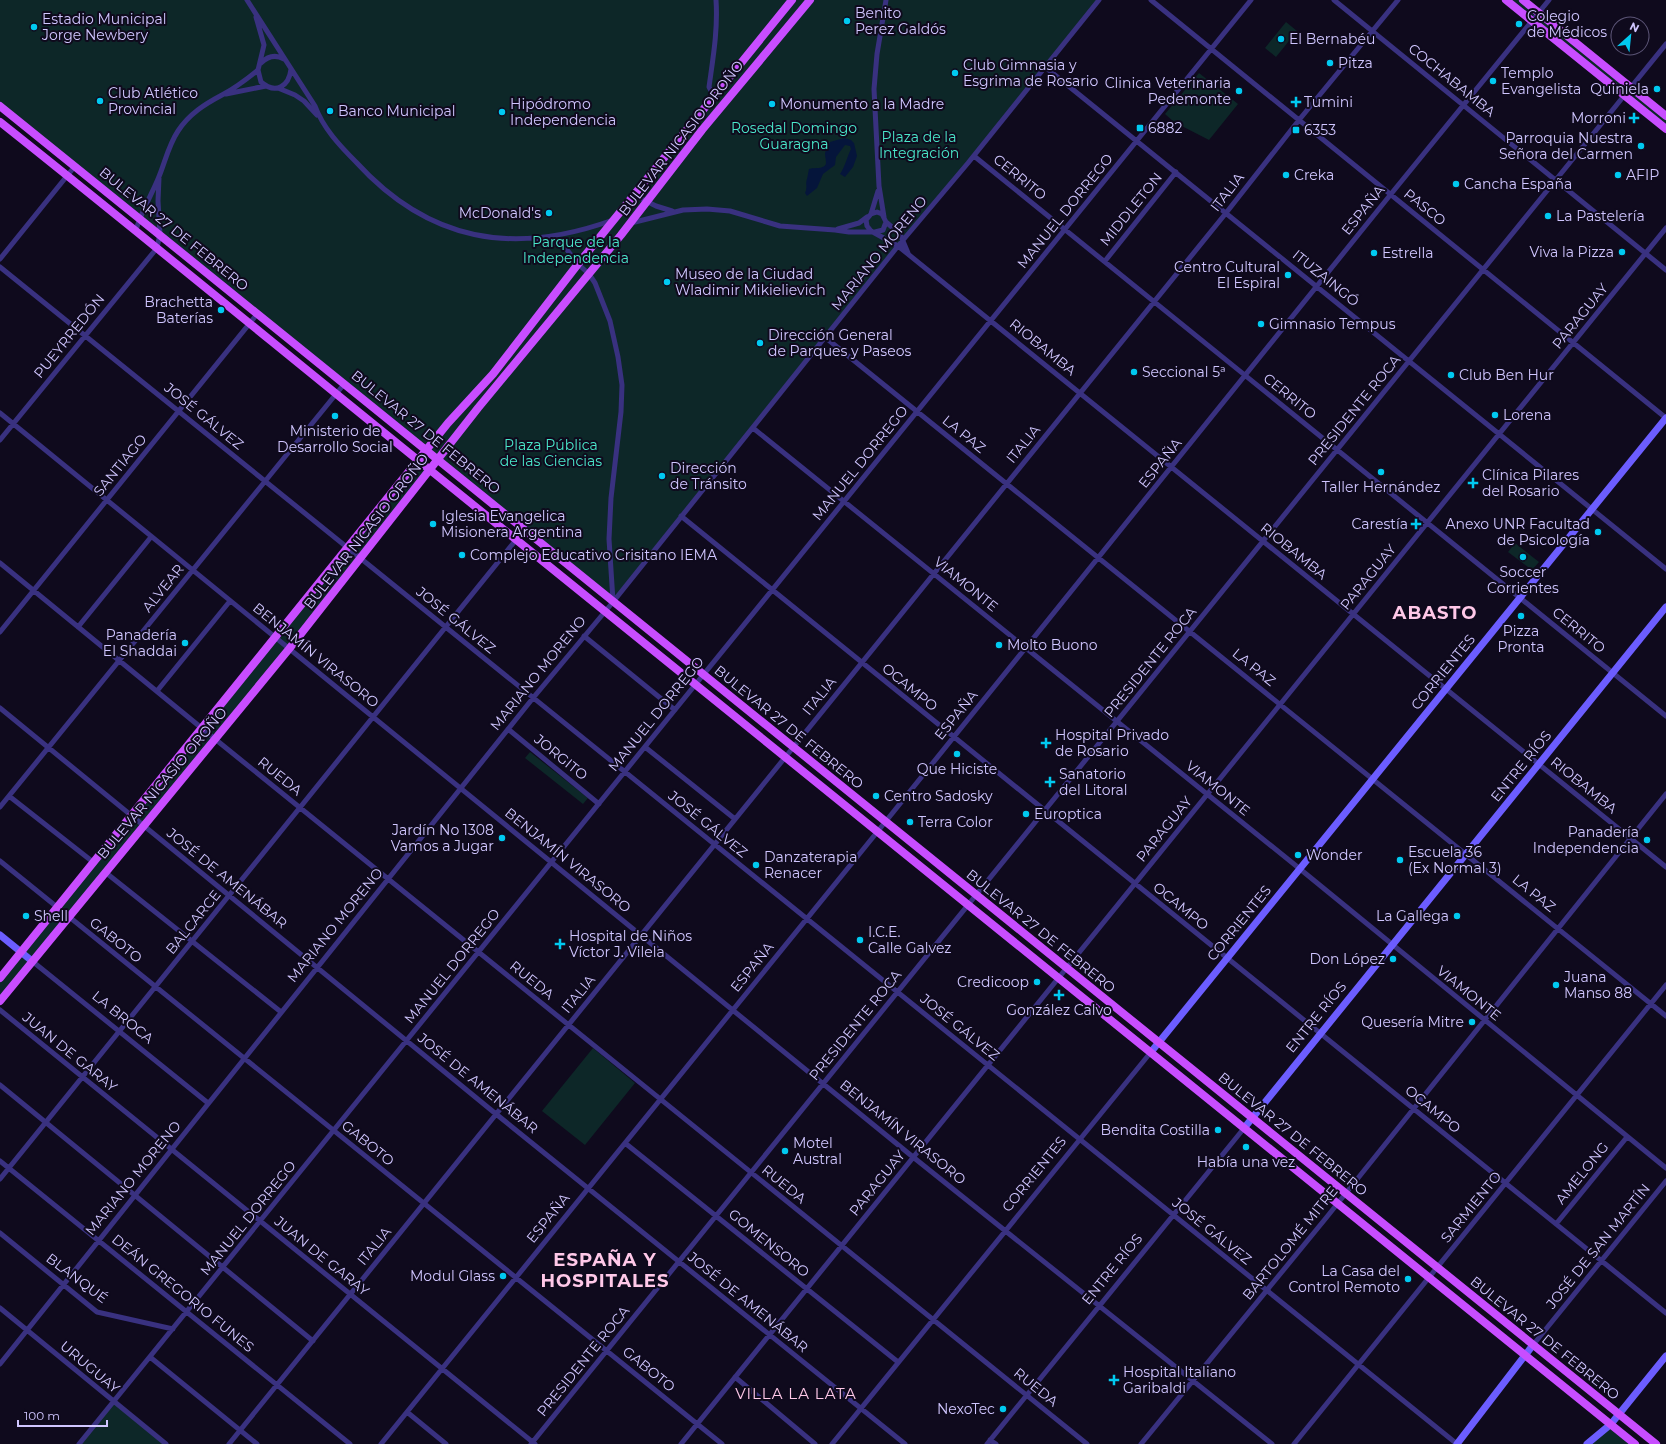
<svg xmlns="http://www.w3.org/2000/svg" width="1666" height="1444" font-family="Montserrat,sans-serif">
<rect width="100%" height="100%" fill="#0f0a1d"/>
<!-- green -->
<path fill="#0d2728" d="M0,0H1099L613,602L0,105Z
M1506,0H1523L1666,116V129Z
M1286,22L1297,31L1276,57L1265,48Z
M1199,73L1238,104L1209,140L1174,122L1165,114Z
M419,461L430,470L0,1001V978Z
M1515,543L1539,562L1532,570L1508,552Z
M530,752L588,798L583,804L525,758Z
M593,1048L635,1083L585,1145L542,1111Z
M113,1402L166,1444H79Z
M1611,1424L1635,1444H1587Z"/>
<!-- water -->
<path fill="#05153b" d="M844,138L851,140L854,143L857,156L853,167L845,177L840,174C845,167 847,157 851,149L850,146L845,145L836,157L835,165L823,174L817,188L807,196L805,193C808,187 805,184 807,179C808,175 808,173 809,169C814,167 825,170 826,163C826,160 825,156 825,153C826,150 829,146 830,142Z"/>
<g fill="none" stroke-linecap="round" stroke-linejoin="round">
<!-- street -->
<path stroke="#393180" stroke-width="5" d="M247,0L315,106C323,128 340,146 356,162C429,242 513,256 613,220
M1151,0L1666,418
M1334,0L1666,270
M256,17L264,45L258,70L261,82C276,95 289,86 291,69
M261,63C268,56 275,54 284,59
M1045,67L1666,569
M278,88L295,95L304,101L317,115
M226,94L266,86
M714,96L709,87C713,58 718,30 716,0
M974,156L1666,716
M634,195L656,206L672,211
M871,214L878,191
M884,217L879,186L874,89L877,54L886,0
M886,222L900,234L908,253
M631,223L683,210L707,209L730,211L780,226L835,230L849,232H873
M838,229L859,223L867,217
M136,230C141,212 151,196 158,179C165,163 168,146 178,131C189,114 205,104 222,95C235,88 247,79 258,70
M875,232L883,230L886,222L882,214L877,212L871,214L866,220L867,226L871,231L898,246L1666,867
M536,239L559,244L564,246L578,264L589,274L595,283L610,321L618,357L622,385L621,412L611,498L609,539L613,601
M0,259L75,166
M1105,261L1176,172
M0,267L1457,1444
M826,338L1666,1016
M0,413L913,1157L1272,1444
M753,428L1300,869L1666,1168
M0,440L157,248L160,234L158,201L159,178
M681,516L1666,1313
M0,563L215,739L1087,1444
M78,627L151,537
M0,632L258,313
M584,636L675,710
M157,691L230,601
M0,708L496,1114L905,1444
M508,729L599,804
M645,747L735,819
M9,796L93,862
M0,807L345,383
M0,861L722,1444
M105,872L281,1012
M32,961L208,1103
M0,1010L535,1444
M0,1085L313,1341
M625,1143L898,1362
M0,1161L350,1444
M0,1179L524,530
M1556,1224L1627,1137
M0,1233L97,1312L173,1329
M0,1308L166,1444
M1533,1345L1666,1181
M150,1357L257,1444
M0,1364L533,698L613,602L898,246L968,163L1099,0
M735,1377L815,1444
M407,1412L446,1444
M990,1440L996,1444
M79,1444L1251,0
M229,1444L1226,213L1299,120L1398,0
M381,1444L878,831L1391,194L1549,0
M531,1444L1666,44
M681,1444L1666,228
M832,1444L1151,1052
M987,1444L1245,1127
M1141,1444L1326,1218L1666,794
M1294,1444L1666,985"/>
<!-- secondary -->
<path stroke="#6c5dff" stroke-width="7" d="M0,935L32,961
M1151,1052L1666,418
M1245,1127L1666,607
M1457,1444L1533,1345
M1587,1444L1611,1424L1666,1356"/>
<!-- primary -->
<path stroke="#c84dff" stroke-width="8" d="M1506,0L1666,129
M1523,0L1666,116
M0,106L1656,1444
M0,122C146,238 290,357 435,474C836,797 1236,1120 1635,1444
M0,978L448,423L493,374L578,264L792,0
M0,1001L289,649L478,408L621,235L702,130L810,0"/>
</g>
<!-- markers -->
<g fill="#00caf1" stroke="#0f0a1d" stroke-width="1.5">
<circle cx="847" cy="21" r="4"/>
<circle cx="1519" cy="24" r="4"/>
<circle cx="34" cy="27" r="4"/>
<circle cx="1281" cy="39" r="4"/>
<circle cx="1330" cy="63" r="4"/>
<circle cx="955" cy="73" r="4"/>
<circle cx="1493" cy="81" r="4"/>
<circle cx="1657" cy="89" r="4"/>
<circle cx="1239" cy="91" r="4"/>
<circle cx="100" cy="101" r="4"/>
<path d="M1294 96h4v4h4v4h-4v4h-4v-4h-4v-4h4z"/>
<circle cx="772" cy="104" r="4"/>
<circle cx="330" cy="111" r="4"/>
<circle cx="502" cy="112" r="4"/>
<path d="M1632 112h4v4h4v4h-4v4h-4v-4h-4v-4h4z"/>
<rect x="1136" y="124" width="8" height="8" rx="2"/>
<rect x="1292" y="126" width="8" height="8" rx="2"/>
<circle cx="1641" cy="146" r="4"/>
<circle cx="1286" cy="175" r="4"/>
<circle cx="1618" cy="175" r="4"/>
<circle cx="1456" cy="184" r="4"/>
<circle cx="549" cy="213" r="4"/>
<circle cx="1548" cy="216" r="4"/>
<circle cx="1622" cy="252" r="4"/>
<circle cx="1374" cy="253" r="4"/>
<circle cx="1288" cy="275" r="4"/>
<circle cx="667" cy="282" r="4"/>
<circle cx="221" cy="310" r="4"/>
<circle cx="1261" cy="324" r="4"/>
<circle cx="760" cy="343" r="4"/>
<circle cx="1134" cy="372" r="4"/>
<circle cx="1451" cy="375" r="4"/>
<circle cx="1495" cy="415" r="4"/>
<circle cx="335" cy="416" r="4"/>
<circle cx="1381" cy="472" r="4"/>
<circle cx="662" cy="476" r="4"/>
<path d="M1471 477h4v4h4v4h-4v4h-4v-4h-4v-4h4z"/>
<circle cx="433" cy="524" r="4"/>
<path d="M1414 518h4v4h4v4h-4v4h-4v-4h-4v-4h4z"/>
<circle cx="1598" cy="532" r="4"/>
<circle cx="462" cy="555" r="4"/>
<circle cx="1523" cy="557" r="4"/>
<circle cx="1521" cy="616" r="4"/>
<circle cx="185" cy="643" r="4"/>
<circle cx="999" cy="645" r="4"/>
<path d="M1044 737h4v4h4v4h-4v4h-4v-4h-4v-4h4z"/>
<circle cx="957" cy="754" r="4"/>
<path d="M1048 776h4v4h4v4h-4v4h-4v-4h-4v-4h4z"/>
<circle cx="876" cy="796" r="4"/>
<circle cx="1026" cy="814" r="4"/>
<circle cx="910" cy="822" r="4"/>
<circle cx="502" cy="838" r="4"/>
<circle cx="1647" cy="840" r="4"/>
<circle cx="1298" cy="855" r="4"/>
<circle cx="1400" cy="860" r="4"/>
<circle cx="756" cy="865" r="4"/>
<circle cx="26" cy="916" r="4"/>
<circle cx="1457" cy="916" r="4"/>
<circle cx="860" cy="940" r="4"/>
<path d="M558 938h4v4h4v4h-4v4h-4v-4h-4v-4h4z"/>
<circle cx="1393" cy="959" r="4"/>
<circle cx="1037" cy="982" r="4"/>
<circle cx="1556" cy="985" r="4"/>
<path d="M1057 989h4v4h4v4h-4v4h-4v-4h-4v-4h4z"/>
<circle cx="1472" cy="1022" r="4"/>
<circle cx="1218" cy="1130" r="4"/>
<circle cx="1246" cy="1147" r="4"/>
<circle cx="785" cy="1151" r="4"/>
<circle cx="503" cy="1276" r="4"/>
<circle cx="1408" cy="1279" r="4"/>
<path d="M1112 1374h4v4h4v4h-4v4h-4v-4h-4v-4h4z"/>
<circle cx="1003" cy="1409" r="4"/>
</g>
<g text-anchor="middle" stroke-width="4" stroke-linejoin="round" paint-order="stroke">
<!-- poi labels -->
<g font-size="14" fill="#d0c6ff" stroke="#0f0a1d" text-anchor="start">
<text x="855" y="18">Benito<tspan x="855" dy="16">Perez Galdós</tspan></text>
<text x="1527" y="21">Colegio<tspan x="1527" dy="16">de Médicos</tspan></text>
<text x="42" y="24">Estadio Municipal<tspan x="42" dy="16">Jorge Newbery</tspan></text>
<text x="1289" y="44">El Bernabéu</text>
<text x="1338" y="68">Pitza</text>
<text x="963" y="70">Club Gimnasia y<tspan x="963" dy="16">Esgrima de Rosario</tspan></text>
<text x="1501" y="78">Templo<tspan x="1501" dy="16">Evangelista</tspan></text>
<text x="1231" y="88" text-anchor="end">Clinica Veterinaria<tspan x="1231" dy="16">Pedemonte</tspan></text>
<text x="1649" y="94" text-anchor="end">Quiniela</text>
<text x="108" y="98">Club Atlético<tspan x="108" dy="16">Provincial</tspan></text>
<text x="1304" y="107">Tumini</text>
<text x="510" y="109">Hipódromo<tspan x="510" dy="16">Independencia</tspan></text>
<text x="780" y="109">Monumento a la Madre</text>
<text x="338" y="116">Banco Municipal</text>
<text x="1626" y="123" text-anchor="end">Morroni</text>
<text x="1148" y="133">6882</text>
<text x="1304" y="135">6353</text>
<text x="1633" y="143" text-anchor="end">Parroquia Nuestra<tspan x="1633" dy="16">Señora del Carmen</tspan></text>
<text x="1294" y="180">Creka</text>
<text x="1626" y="180">AFIP</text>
<text x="1464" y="189">Cancha España</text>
<text x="541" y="218" text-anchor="end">McDonald's</text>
<text x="1556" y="221">La Pastelería</text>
<text x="1614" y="257" text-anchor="end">Viva la Pizza</text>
<text x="1382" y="258">Estrella</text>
<text x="1280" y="272" text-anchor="end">Centro Cultural<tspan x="1280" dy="16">El Espiral</tspan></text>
<text x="675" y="279">Museo de la Ciudad<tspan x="675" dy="16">Wladimir Mikielievich</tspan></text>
<text x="213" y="307" text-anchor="end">Brachetta<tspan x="213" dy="16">Baterías</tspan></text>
<text x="1269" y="329">Gimnasio Tempus</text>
<text x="768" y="340">Dirección General<tspan x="768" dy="16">de Parques y Paseos</tspan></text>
<text x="1142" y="377">Seccional 5ª</text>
<text x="1459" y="380">Club Ben Hur</text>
<text x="1503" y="420">Lorena</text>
<text x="335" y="436" text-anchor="middle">Ministerio de<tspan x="335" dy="16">Desarrollo Social</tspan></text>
<text x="670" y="473">Dirección<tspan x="670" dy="16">de Tránsito</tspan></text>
<text x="1482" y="480">Clínica Pilares<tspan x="1482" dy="16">del Rosario</tspan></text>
<text x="1381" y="492" text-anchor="middle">Taller Hernández</text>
<text x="441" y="521">Iglesia Evangelica<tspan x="441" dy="16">Misionera Argentina</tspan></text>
<text x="1408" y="529" text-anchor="end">Carestía</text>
<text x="1590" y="529" text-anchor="end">Anexo UNR Facultad<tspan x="1590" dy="16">de Psicología</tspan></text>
<text x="470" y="560">Complejo Educativo Crisitano IEMA</text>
<text x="1523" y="577" text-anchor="middle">Soccer<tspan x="1523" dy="16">Corrientes</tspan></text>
<text x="1521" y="636" text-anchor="middle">Pizza<tspan x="1521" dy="16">Pronta</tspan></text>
<text x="177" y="640" text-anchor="end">Panadería<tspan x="177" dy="16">El Shaddai</tspan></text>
<text x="1007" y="650">Molto Buono</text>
<text x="1055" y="740">Hospital Privado<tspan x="1055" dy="16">de Rosario</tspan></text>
<text x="957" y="774" text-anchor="middle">Que Hiciste</text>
<text x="1059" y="779">Sanatorio<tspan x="1059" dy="16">del Litoral</tspan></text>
<text x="884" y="801">Centro Sadosky</text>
<text x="1034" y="819">Europtica</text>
<text x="918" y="827">Terra Color</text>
<text x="494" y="835" text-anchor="end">Jardín No 1308<tspan x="494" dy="16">Vamos a Jugar</tspan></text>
<text x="1639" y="837" text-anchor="end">Panadería<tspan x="1639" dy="16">Independencia</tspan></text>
<text x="1408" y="857">Escuela 36<tspan x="1408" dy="16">(Ex Normal 3)</tspan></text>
<text x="1306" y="860">Wonder</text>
<text x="764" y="862">Danzaterapia<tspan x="764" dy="16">Renacer</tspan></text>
<text x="34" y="921">Shell</text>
<text x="1449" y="921" text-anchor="end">La Gallega</text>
<text x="868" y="937">I.C.E.<tspan x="868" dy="16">Calle Galvez</tspan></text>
<text x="569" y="941">Hospital de Niños<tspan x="569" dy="16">Víctor J. Vilela</tspan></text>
<text x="1385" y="964" text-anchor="end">Don López</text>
<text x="1564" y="982">Juana<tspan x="1564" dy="16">Manso 88</tspan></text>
<text x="1029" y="987" text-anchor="end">Credicoop</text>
<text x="1059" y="1015" text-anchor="middle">González Calvo</text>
<text x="1464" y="1027" text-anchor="end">Quesería Mitre</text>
<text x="1210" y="1135" text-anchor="end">Bendita Costilla</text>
<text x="793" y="1148">Motel<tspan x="793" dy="16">Austral</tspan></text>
<text x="1246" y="1167" text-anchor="middle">Había una vez</text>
<text x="1400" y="1276" text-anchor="end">La Casa del<tspan x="1400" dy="16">Control Remoto</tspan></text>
<text x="495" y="1281" text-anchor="end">Modul Glass</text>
<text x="1123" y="1377">Hospital Italiano<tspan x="1123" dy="16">Garibaldi</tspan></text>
<text x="995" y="1414" text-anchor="end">NexoTec</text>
</g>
<!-- street labels -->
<g font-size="14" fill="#d0c6ff" stroke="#0f0a1d">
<text transform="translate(1452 80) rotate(39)" y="5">COCHABAMBA</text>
<text transform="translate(681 138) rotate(-52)" y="5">BULEVAR NICASIO OROÑO</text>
<text transform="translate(1020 177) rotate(39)" y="5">CERRITO</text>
<text transform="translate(1227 192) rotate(-52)" y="5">ITALIA</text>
<text transform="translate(1425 207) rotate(39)" y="5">PASCO</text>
<text transform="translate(1131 209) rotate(-51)" y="5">MIDDLETON</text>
<text transform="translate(1363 210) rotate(-51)" y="5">ESPAÑA</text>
<text transform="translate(1065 211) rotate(-51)" y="5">MANUEL DORREGO</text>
<text transform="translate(174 229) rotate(39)" y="5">BULEVAR 27 DE FEBRERO</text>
<text transform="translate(879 253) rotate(-51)" y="5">MARIANO MORENO</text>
<text transform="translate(1326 278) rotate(39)" y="5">ITUZAINGÓ</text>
<text transform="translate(1580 316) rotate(-51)" y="5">PARAGUAY</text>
<text transform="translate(69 336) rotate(-51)" y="5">PUEYRREDÓN</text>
<text transform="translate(1043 347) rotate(39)" y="5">RIOBAMBA</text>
<text transform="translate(1290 396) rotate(39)" y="5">CERRITO</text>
<text transform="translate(1354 410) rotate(-51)" y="5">PRESIDENTE ROCA</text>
<text transform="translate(204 416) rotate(39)" y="5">JOSÉ GÁLVEZ</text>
<text transform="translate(426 432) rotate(39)" y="5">BULEVAR 27 DE FEBRERO</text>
<text transform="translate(964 434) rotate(39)" y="5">LA PAZ</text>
<text transform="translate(1023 444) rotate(-51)" y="5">ITALIA</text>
<text transform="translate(860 463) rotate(-51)" y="5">MANUEL DORREGO</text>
<text transform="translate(1160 463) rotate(-51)" y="5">ESPAÑA</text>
<text transform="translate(120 465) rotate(-51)" y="5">SANTIAGO</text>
<text transform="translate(366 531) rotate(-52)" y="5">BULEVAR NICASIO OROÑO</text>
<text transform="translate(1294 551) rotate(39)" y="5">RIOBAMBA</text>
<text transform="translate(1368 577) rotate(-51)" y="5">PARAGUAY</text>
<text transform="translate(966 584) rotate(39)" y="5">VIAMONTE</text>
<text transform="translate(163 588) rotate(-51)" y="5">ALVEAR</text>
<text transform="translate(456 620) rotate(39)" y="5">JOSÉ GÁLVEZ</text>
<text transform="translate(1579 630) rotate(39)" y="5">CERRITO</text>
<text transform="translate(316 655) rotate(39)" y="5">BENJAMÍN VIRASORO</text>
<text transform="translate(1150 662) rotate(-51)" y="5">PRESIDENTE ROCA</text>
<text transform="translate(1254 667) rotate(39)" y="5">LA PAZ</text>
<text transform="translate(1443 672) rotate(-51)" y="5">CORRIENTES</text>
<text transform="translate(538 673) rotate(-51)" y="5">MARIANO MORENO</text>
<text transform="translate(910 687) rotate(39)" y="5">OCAMPO</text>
<text transform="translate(819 696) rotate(-51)" y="5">ITALIA</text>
<text transform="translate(656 714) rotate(-51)" y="5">MANUEL DORREGO</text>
<text transform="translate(956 715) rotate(-51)" y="5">ESPAÑA</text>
<text transform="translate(789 727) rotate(39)" y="5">BULEVAR 27 DE FEBRERO</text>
<text transform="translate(561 757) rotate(39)" y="5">JORGITO</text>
<text transform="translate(1521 766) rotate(-51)" y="5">ENTRE RÍOS</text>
<text transform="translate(280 776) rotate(39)" y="5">RUEDA</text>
<text transform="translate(162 783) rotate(-50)" y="5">BULEVAR NICASIO OROÑO</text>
<text transform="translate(1584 785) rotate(39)" y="5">RIOBAMBA</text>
<text transform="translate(1218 788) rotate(39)" y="5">VIAMONTE</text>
<text transform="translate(708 824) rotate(39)" y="5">JOSÉ GÁLVEZ</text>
<text transform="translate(1164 829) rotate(-51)" y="5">PARAGUAY</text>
<text transform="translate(568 860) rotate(39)" y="5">BENJAMÍN VIRASORO</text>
<text transform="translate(227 878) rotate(39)" y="5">JOSÉ DE AMENÁBAR</text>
<text transform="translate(1534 893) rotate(39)" y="5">LA PAZ</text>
<text transform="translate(1181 906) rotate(39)" y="5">OCAMPO</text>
<text transform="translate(193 922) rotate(-51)" y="5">BALCARCE</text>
<text transform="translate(1239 923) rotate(-51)" y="5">CORRIENTES</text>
<text transform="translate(335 925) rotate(-51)" y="5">MARIANO MORENO</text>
<text transform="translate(1041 931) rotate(39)" y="5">BULEVAR 27 DE FEBRERO</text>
<text transform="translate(116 940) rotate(39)" y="5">GABOTO</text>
<text transform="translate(452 966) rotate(-51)" y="5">MANUEL DORREGO</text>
<text transform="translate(752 967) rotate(-51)" y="5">ESPAÑA</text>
<text transform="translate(532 980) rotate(39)" y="5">RUEDA</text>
<text transform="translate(1469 993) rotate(39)" y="5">VIAMONTE</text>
<text transform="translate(578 994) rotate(-51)" y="5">ITALIA</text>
<text transform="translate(123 1017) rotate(39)" y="5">LA BROCA</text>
<text transform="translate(1316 1017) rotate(-51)" y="5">ENTRE RÍOS</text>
<text transform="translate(855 1025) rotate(-51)" y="5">PRESIDENTE ROCA</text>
<text transform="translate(960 1027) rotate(39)" y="5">JOSÉ GÁLVEZ</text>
<text transform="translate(70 1052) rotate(39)" y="5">JUAN DE GARAY</text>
<text transform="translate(478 1083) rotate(39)" y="5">JOSÉ DE AMENÁBAR</text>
<text transform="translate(1433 1109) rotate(39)" y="5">OCAMPO</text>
<text transform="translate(903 1132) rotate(39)" y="5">BENJAMÍN VIRASORO</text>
<text transform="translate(1293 1134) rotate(39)" y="5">BULEVAR 27 DE FEBRERO</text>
<text transform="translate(368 1143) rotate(39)" y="5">GABOTO</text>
<text transform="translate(1582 1173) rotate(-51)" y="5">AMELONG</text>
<text transform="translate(1034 1174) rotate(-51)" y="5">CORRIENTES</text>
<text transform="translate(133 1178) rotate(-51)" y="5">MARIANO MORENO</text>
<text transform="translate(877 1183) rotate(-51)" y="5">PARAGUAY</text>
<text transform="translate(784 1184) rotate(39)" y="5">RUEDA</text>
<text transform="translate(1471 1207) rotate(-51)" y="5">SARMIENTO</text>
<text transform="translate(248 1218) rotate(-51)" y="5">MANUEL DORREGO</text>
<text transform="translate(548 1218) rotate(-51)" y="5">ESPAÑA</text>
<text transform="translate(1212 1231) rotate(39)" y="5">JOSÉ GÁLVEZ</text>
<text transform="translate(769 1243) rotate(39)" y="5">GOMENSORO</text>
<text transform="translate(1290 1243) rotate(-51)" y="5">BARTOLOMÉ MITRE</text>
<text transform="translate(374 1246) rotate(-51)" y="5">ITALIA</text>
<text transform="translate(1598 1246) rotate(-51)" y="5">JOSÉ DE SAN MARTÍN</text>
<text transform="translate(322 1256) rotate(39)" y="5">JUAN DE GARAY</text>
<text transform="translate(1112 1269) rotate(-51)" y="5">ENTRE RÍOS</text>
<text transform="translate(77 1278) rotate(37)" y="5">BLANQUÉ</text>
<text transform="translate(183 1293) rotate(39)" y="5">DEÁN GREGORIO FUNES</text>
<text transform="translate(748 1302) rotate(39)" y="5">JOSÉ DE AMENÁBAR</text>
<text transform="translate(1545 1338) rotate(39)" y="5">BULEVAR 27 DE FEBRERO</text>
<text transform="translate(583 1361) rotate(-51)" y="5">PRESIDENTE ROCA</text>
<text transform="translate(90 1367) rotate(40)" y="5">URUGUAY</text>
<text transform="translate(649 1369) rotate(39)" y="5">GABOTO</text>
<text transform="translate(1036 1387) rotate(39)" y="5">RUEDA</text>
</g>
<!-- park labels -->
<g font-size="14" fill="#4ae7ca" stroke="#0f0a1d">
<text x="794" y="133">Rosedal Domingo<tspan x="794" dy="16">Guaragna</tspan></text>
<text x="919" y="142">Plaza de la<tspan x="919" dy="16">Integración</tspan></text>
<text x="576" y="247">Parque de la<tspan x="576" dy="16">Independencia</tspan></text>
<text x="551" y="450">Plaza Pública<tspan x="551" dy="16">de las Ciencias</tspan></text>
</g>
<!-- neighbourhood labels -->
<g font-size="15" letter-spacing="1" fill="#ffc8e8" stroke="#0f0a1d">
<text x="796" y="1399">VILLA LA LATA</text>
</g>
<!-- district labels -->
<g font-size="18" font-weight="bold" letter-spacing="1" fill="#ffc8e8" stroke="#0f0a1d">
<text x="1435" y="619">ABASTO</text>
<text x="605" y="1266">ESPAÑA Y<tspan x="605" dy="21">HOSPITALES</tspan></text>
</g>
</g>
<!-- north arrow -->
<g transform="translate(1630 36) rotate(27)"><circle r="19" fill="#0f0a1d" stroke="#5c5577"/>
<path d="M0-3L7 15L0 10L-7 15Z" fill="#00caf1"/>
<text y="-6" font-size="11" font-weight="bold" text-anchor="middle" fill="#d0c6ff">N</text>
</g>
<!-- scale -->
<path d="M18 1420v6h89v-6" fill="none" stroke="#d0c6ff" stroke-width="2"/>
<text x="24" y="1420" font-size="12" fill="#d0c6ff" stroke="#0f0a1d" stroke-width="3" paint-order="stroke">100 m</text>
</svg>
